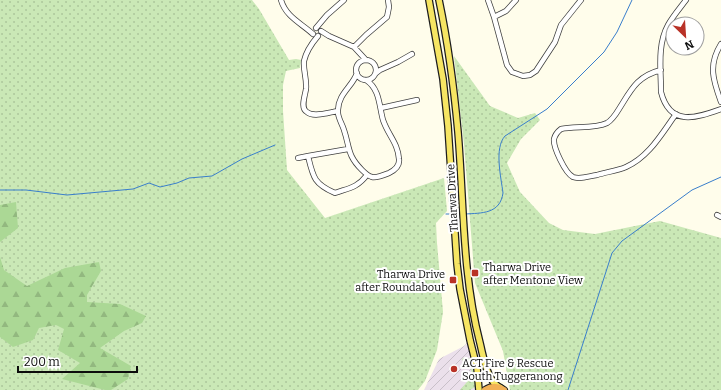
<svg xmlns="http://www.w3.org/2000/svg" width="721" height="390" font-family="Bitter,serif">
<defs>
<pattern id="industrial-furrows" width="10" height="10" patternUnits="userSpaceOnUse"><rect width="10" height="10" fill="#ebe0eb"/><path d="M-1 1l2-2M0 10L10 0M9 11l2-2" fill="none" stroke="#c8bfc8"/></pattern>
<pattern id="grass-dots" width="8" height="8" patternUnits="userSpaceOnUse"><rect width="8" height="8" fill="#cae8b6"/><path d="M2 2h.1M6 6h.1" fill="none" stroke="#acc69b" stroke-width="1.8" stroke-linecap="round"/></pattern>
<pattern id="forest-firs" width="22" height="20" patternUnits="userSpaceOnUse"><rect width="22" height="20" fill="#abd895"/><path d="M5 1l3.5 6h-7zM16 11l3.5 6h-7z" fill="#92b87f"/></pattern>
</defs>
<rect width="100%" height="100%" fill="#fffdeb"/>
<!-- industrial -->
<path fill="url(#industrial-furrows)" d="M467,343L475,374L477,390H424L439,359L464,346Z"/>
<!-- grass -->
<path fill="url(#grass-dots)" d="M0,0H252L259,9L289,60L296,59L301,60L300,68L286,71L283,85V111L287,170L325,218L444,178L447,211L436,223L437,243L443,312L437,350L425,381L418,390H0Z
M454,56L490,106L518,118L535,113L540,120L521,139L507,163L520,192L549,223L563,230L595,234L660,221L721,238V390H510L503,351L475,283L464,144Z
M466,357L470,359C472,369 475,376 477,386L470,390H460L473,375L470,367L462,360L463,358Z"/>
<!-- forest -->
<path fill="url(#forest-firs)" d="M16,202L18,228L0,242V205Z
M0,257L4,270L27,286L65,268L99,262L101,271L87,295V302L120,304L146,316L142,323L124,331L100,348L131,366L128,379L111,390H105L62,379L80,363L58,350L64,329L56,325L39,328L33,340L13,347L0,337Z"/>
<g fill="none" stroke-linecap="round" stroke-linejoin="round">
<!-- stream -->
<path stroke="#397ecb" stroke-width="1" d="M0,190H26L67,195L133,189L149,183L160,187L177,183L189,178L212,176L242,159L275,145
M446,214H452
M465,214C482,213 500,214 503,193C501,177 494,148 505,136L547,109L604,52L617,32L632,0
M568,390L612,253L622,241L692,190L721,177"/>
<!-- minor casing -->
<g stroke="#3f3f3f" stroke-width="6">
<path id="minor" d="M281,0C286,17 301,23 313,34
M488,0L494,17L507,65L512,72L523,76L530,75L536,71L555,42L561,25L581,0
M686,0C680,8 673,16 668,25C657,45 661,70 661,92C670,127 696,118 721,109
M494,17L506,11L516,0
M316,28L327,15L344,0
M321,31L329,36L354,47L366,60
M318,36C312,43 306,52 304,61C303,70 307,79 306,89C305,96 300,108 307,112C314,118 330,112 338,111
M721,44C708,65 713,80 721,102
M354,47L366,35L387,17L389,7L388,0
M356 70a10 10 0 1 1 20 0a10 10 0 1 1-20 0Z
M661,70C637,76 631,90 619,109C616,114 612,120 607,123C595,129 574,126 561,129C557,132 555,135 554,139C553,147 565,173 573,177C580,180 589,176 597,175C606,172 617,171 626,167C649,157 662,133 676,114
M357,73C353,86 338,94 338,110C337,117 342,123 344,130C350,148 347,155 362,170C365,173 368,176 372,177C377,178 384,175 389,173C395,170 400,166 399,159C398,143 388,135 383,120C379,106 380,89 366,80
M375,74L380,70L398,62L412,54
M381,108L417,100
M308,156L348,149
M298,158L308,156C313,177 314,184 335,193C349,188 357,188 367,175
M717,215L721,217"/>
</g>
<!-- major casing -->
<g stroke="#1d1d1d" stroke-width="8">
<path id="major" d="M429,0L443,79L448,126L457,264L460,289L470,340L477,368L479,390
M439,0C448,43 454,88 458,132C464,203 462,274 480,343C483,355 485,370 492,380C494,384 497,386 501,388"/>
</g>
<!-- highway casing -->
<g stroke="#1d1d1d" stroke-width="8">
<path id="highway" d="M485,390C491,386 498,386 504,390"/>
</g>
<!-- minor -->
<use href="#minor" stroke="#fff" stroke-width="4.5"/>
<!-- major -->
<use href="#major" stroke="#f6e563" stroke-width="5.5"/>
<!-- highway -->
<use href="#highway" stroke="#f2b156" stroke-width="6"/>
</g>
<!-- markers -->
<g fill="#b93227" stroke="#fff" stroke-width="1.5">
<rect x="471" y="269" width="8" height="8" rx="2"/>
<rect x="449" y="276" width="8" height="8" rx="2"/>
<circle cx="454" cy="369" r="4"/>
</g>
<g text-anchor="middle" stroke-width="4" stroke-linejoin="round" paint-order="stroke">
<!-- street labels -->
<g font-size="11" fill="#0c0c0c" stroke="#fff">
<text transform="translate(452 198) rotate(-93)" y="4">Tharwa Drive</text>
</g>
<!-- poi labels -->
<g font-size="11" fill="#0c0c0c" stroke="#fff" text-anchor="start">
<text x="483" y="271">Tharwa Drive<tspan x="483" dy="13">after Mentone View</tspan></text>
<text x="445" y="278" text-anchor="end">Tharwa Drive<tspan x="445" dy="13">after Roundabout</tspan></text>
<text x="462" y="367">ACT Fire &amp; Rescue<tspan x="462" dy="13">South Tuggeranong</tspan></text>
</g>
</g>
<!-- north arrow -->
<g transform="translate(685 36) rotate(155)"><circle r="19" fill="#ffffff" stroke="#9e9e9e"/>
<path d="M0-3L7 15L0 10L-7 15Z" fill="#b93227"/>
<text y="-6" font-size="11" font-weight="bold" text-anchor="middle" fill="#0c0c0c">N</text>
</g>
<!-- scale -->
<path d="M18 366v6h119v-6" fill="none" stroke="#0c0c0c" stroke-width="2"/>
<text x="24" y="366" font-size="12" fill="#0c0c0c" stroke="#ffffff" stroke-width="3" paint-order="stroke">200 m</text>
</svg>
